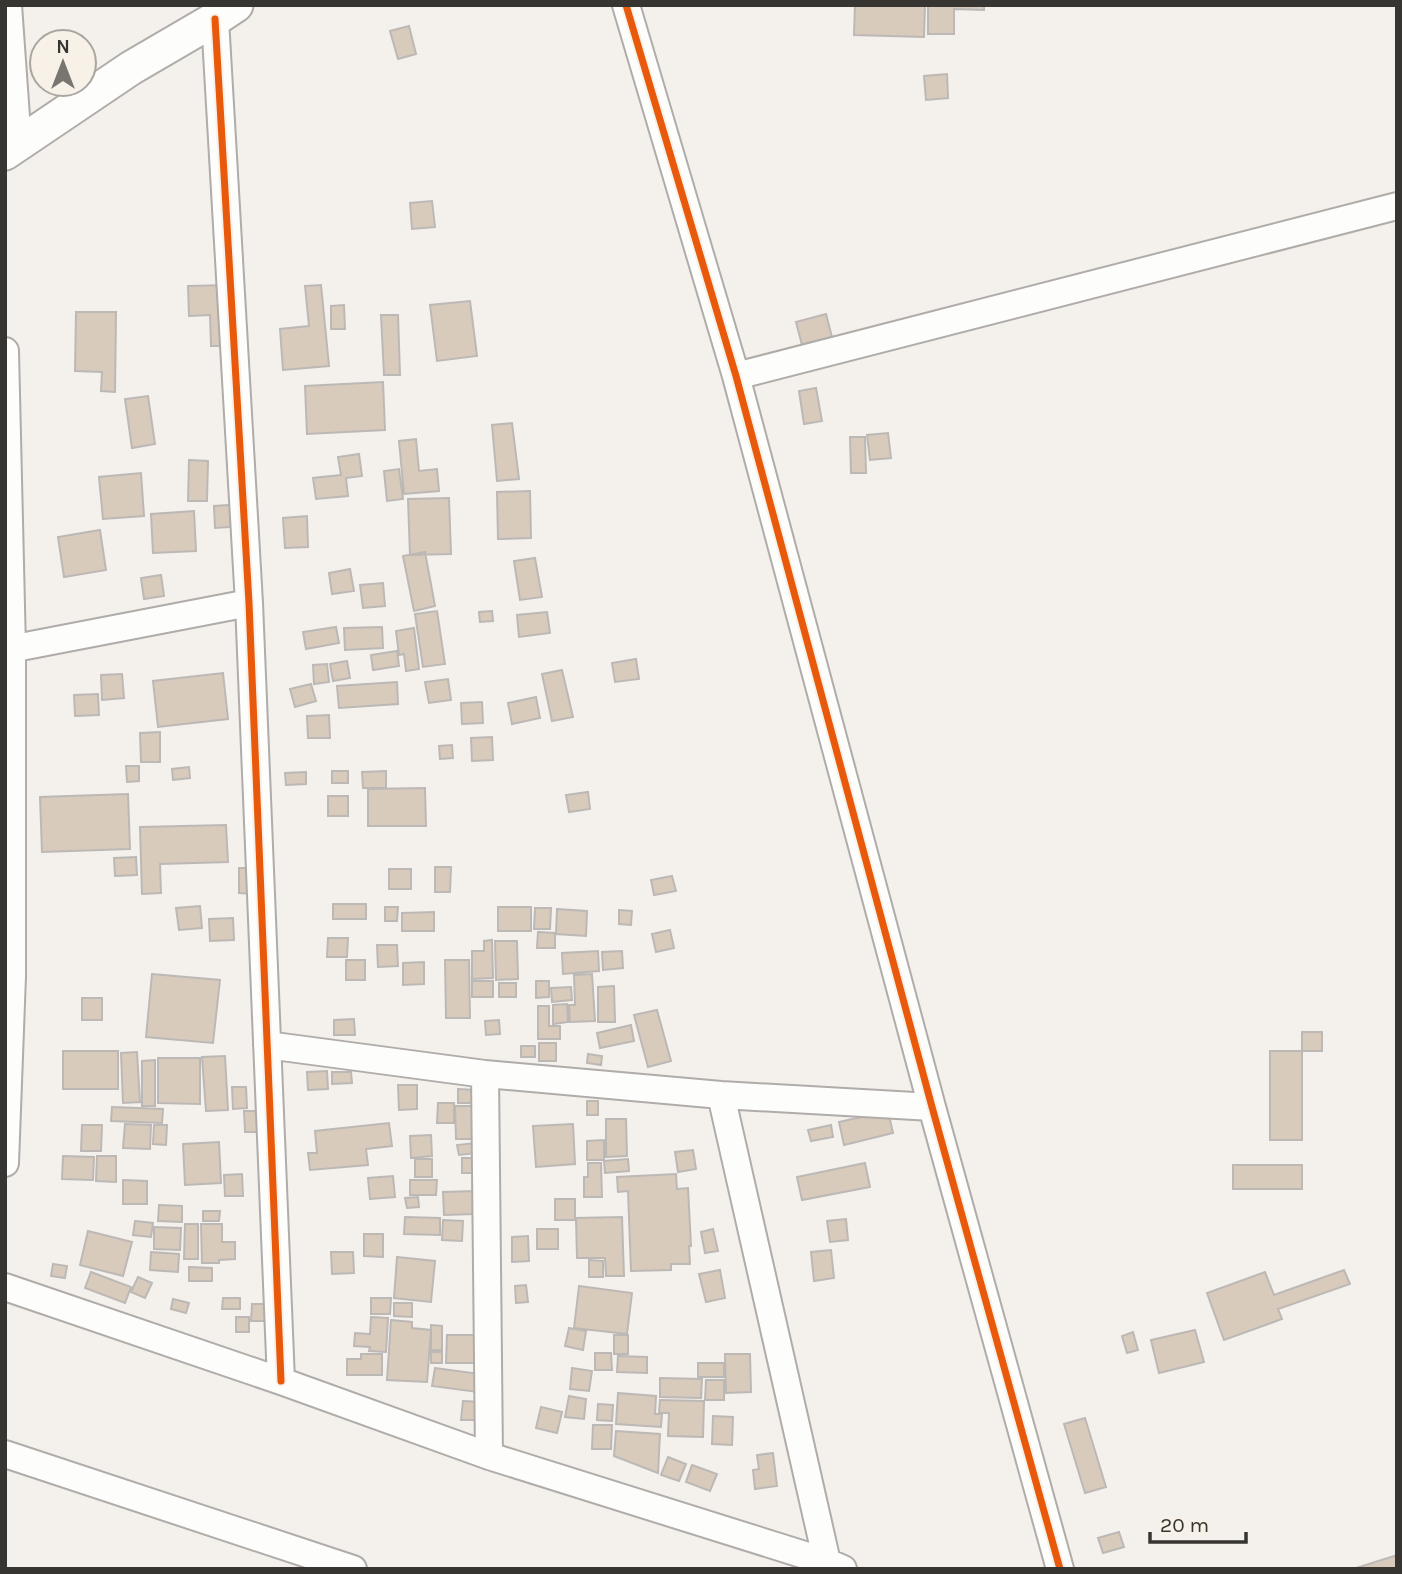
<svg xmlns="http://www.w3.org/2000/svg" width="1402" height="1574" font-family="Karla,sans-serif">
<rect width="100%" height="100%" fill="#f4f0ec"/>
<!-- building -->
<path fill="#d9cbbc" stroke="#bcb8b6" stroke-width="2" d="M855,5H925L924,37L854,35Z
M928,5H984V10L954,9V34H928Z
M409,26L416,54L398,59L390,31Z
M947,74L948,98L926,100L924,76Z
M432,201L435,227L412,229L410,203Z
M230,285L232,346H211L210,315L189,316L188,286Z
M321,285L329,366L283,370L280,329L309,326L305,286Z
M470,301L477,356L437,361L430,305Z
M344,305L345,329H331V306Z
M76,312H116L115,392L101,391L102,372L75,371Z
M826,314L832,337L802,345L796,322Z
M381,315H398L400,375H384Z
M383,382L385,430L307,434L305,386Z
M816,388L822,421L804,424L799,391Z
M148,396L155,444L132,448L125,399Z
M512,423L519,479L497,481L492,425Z
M888,433L891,458L870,460L867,435Z
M850,437H865L866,473H851Z
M416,439L419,471L437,469L439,491L404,494L399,441Z
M359,454L362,476L346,478L348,496L316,499L313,478L341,475L338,457Z
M189,460L208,461L207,501H188Z
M399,469L403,499L387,501L384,471Z
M141,473L144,516L103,519L99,477Z
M530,491L531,538L498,539L497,492Z
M449,498L451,554L410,555L408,499Z
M243,504L244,526L215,528L214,506Z
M194,511L196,551L153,553L151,514Z
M307,516L308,547L285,548L283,518Z
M100,530L106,570L64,577L58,537Z
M425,552L435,606L414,611L403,556Z
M535,558L542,597L520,600L514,561Z
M350,569L354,591L332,594L329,573Z
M161,575L164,596L144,599L141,578Z
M383,583L385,606L363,608L360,585Z
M437,611L445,664L423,667L415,614Z
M492,611L493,621L480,622L479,612Z
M547,612L550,633L519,637L517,615Z
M336,627L339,643L306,649L303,632Z
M382,627L383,648L345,650L344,628Z
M414,628L419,669L406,671L404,654L399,655L396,631Z
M397,651L399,666L373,670L371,655Z
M636,659L639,679L615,682L612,663Z
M347,661L350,678L333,681L330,664Z
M327,664L329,682L314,684L313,665Z
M562,670L573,717L552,721L542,674Z
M223,673L228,719L158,727L153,681Z
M122,674L124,698L102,700L101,675Z
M448,679L451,700L429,703L425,682Z
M397,682L398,704L339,708L337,686Z
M311,684L316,701L295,707L290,689Z
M98,694L99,715L75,716L74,695Z
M536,697L540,718L512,724L508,703Z
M482,702L483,723L462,724L461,703Z
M329,715L330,738H308L307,716Z
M160,732V762H141L140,733Z
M492,737L493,760L472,761L471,738Z
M452,745L453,758L440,759L439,746Z
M126,766H139V781L127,782Z
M189,767L190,778L173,780L172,769Z
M332,771H348V783H332Z
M386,771V788H363L362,772Z
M306,772V784L286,785L285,773Z
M425,788L426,826H368V789Z
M588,792L590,809L569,812L566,795Z
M128,794L130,849L42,852L40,797Z
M328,796H348V816H328Z
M226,825L228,862L160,864L161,893L142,894L140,827Z
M136,857L137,875L115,876L114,858Z
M435,867H451L450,892H435Z
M239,868H253V894L239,893Z
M389,869H411V889H389Z
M672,876L676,891L654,895L651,880Z
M333,904H366V919H333Z
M200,906L202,928L179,930L176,908Z
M385,907H398L397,921H385Z
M498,907H531V931H498Z
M535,908H551L550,929H534Z
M557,909L587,911L586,936L556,934Z
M619,910L632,911L631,925L619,924Z
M434,912V931H402V913Z
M233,918L234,940L210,941L209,919Z
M670,930L674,948L656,952L652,934Z
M538,932L555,933V948H537Z
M328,938H348L347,957H327Z
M492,940L493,978L472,979V951H484V941Z
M495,941H517L518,979L496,980Z
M377,945H397L398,966L378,967Z
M598,951L599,971L563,974L562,953Z
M622,951L623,968L603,970L602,952Z
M346,960H365V980H346Z
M445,960H469L470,1018H446Z
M424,962V984L403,985V963Z
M152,974L220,980L213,1043L146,1037Z
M592,974L595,1021L570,1022L569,1005H575L574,975Z
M472,981H493V997H472Z
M536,981H549V997L536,998Z
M499,983H516V997H499Z
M614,986L615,1022H598V987Z
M571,987L572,1000L552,1002L551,988Z
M82,998H102V1020H82Z
M567,1004L568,1022L553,1024V1005Z
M538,1006H549V1026H560V1039H538Z
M657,1010L671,1061L648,1067L634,1015Z
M354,1019L355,1035H334V1020Z
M499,1020L500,1034L486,1035L485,1021Z
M631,1025L634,1041L600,1048L597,1033Z
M1302,1032H1322V1051H1302Z
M539,1043H556V1061H539Z
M521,1046H535V1057H521Z
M63,1051H118V1089H63Z
M1270,1051H1302V1140H1270Z
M137,1052L140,1102L123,1103L121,1053Z
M588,1054L602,1056L601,1065L587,1063Z
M225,1056L228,1110L206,1111L202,1057Z
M158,1058H200V1104L158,1103Z
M155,1060V1106H142V1061Z
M327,1071L328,1089L308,1090L307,1072Z
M332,1072H351L352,1083L332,1084Z
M398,1085H417V1109L399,1110Z
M232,1087H246L247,1108L233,1109Z
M458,1089L475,1090V1103H458Z
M587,1101H598V1115H587Z
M438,1103H454V1123H437Z
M455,1106H475L476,1139H456Z
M112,1107L163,1109L162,1123L111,1121Z
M244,1111H257V1132H245Z
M888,1111L893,1133L844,1145L839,1122Z
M606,1119H626L627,1156L606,1157Z
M389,1123L392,1146L366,1149L368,1165L310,1170L308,1153H317L315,1131Z
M125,1124L151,1125L150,1149L123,1148Z
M573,1124L575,1164L536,1167L533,1126Z
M82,1125H102L101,1151H81Z
M154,1125H167L166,1145L153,1144Z
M831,1125L833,1137L811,1141L808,1130Z
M431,1135L432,1156L411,1158L410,1136Z
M604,1140V1160H587V1141Z
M219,1142L221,1183L185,1185L183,1144Z
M475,1143L477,1153L459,1155L457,1145Z
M693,1150L696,1169L678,1172L675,1152Z
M63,1156L94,1157L93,1180L62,1179Z
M97,1156H116V1182L96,1181Z
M462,1158H476V1173H462Z
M415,1159H432V1177H415Z
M628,1159L629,1171L605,1173L604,1161Z
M588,1163H601L602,1197H584V1177H588Z
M865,1163L870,1187L802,1200L797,1177Z
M1233,1165H1302V1189H1233Z
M242,1174L243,1196H225L224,1175Z
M676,1174L677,1189L688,1188L691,1246H689L690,1264H671V1270L631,1271L628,1191L618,1192L617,1177Z
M393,1176L395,1197L370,1199L368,1178Z
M123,1180L147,1181V1204H123Z
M410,1180H437L436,1195H410Z
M474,1191V1214L444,1215L443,1192Z
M418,1197L419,1207L407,1208L405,1198Z
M555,1199H575V1220H555Z
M159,1205L182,1206V1222L158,1221Z
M203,1211H220L219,1221H203Z
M405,1217L440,1218V1235L404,1234Z
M622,1217L624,1276H606L605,1258H577L576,1218Z
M846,1219L848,1240L830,1242L827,1221Z
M443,1220L463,1221L462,1241L442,1240Z
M135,1221L153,1223L151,1237L133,1235Z
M185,1224H198V1259H184Z
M201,1224H222V1242H235V1259L219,1260V1263H202Z
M154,1227L181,1228L180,1250L154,1249Z
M537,1229H558V1249H537Z
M713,1229L718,1251L705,1253L701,1232Z
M88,1231L132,1242L123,1276L80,1265Z
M364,1234H383V1257L364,1256Z
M528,1236L529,1261L512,1262V1237Z
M831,1250L834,1278L814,1281L811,1252Z
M151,1252L179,1254L178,1272L150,1270Z
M331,1252H353L354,1273L332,1274Z
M397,1257L435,1261L431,1302L394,1298Z
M589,1260L603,1261V1277H589Z
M53,1264L67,1266L65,1278L51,1276Z
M189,1267L212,1268V1281H189Z
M720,1270L725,1298L706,1302L699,1274Z
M1344,1270L1350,1284L1278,1309L1282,1319L1224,1340L1207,1293L1265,1272L1274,1295Z
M91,1272L131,1287L125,1303L85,1288Z
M138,1277L152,1283L145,1298L131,1292Z
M526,1285L528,1302L516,1303L515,1286Z
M579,1286L632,1293L627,1334L574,1328Z
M223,1298H240V1309H222Z
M371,1298H391L390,1314H371Z
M173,1299L189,1303L186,1313L171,1309Z
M394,1303H412V1317L394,1316Z
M252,1304H267L266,1321H251Z
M236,1317H249V1332H236Z
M371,1317L388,1318L386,1352L369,1351L370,1347L354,1346L355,1333L370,1334Z
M391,1320L412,1322V1328L431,1330L427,1382L387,1380Z
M431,1325L442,1326V1350H431Z
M569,1328L586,1331L583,1350L565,1346Z
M1195,1330L1204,1362L1159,1373L1151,1340Z
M1133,1332L1138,1350L1127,1353L1122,1336Z
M447,1335H481V1363H446Z
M614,1335H628V1354H614Z
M431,1352H442V1363H431Z
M595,1353H611L612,1370H595Z
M361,1354H382V1375H347V1359H361Z
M725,1354H750L751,1392L726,1393Z
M618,1356L647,1357V1373L617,1372Z
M698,1363H724V1377H698Z
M435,1368L480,1374L477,1392L432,1386Z
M572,1368L592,1371L589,1391L570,1389Z
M660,1378L702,1379L701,1398L660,1397Z
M706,1380H724V1400H705Z
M618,1393L656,1396L655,1414H662L661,1427L616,1424Z
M569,1396L586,1399L584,1419L565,1417Z
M660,1400L704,1401L703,1437L668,1436L669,1413H659Z
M463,1401L480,1402L479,1420H461Z
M598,1404L613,1405L612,1421L597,1420Z
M541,1407L562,1412L557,1433L536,1428Z
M713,1416L733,1417L732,1445L712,1444Z
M1085,1418L1106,1487L1085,1493L1064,1424Z
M593,1425H612L611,1449H592Z
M616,1431L660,1434L658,1473L614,1456Z
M773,1453L777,1486L755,1489L753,1470L759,1469L757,1455Z
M668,1457L686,1464L679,1481L661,1475Z
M692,1465L717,1474L710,1491L686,1482Z
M1119,1532L1124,1547L1103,1553L1098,1538Z
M1397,1555V1569H1353Z"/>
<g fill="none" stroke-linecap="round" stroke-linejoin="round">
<!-- minor casing -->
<g stroke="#afaca9" stroke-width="30">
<path id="minor" d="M8,5L18,145
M626,5L736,376L932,1107L1060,1569
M215,19L249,603L281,1381
M5,351L12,649V976L5,1163
M736,376L1397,206
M5,650L249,603
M267,1045L485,1074L721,1095L932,1107
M485,1074L489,1456
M721,1095L827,1562
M5,1287L281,1381L489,1456L827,1562L843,1569
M5,1454L353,1569"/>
</g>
<!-- tertiary casing -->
<g stroke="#afaca9" stroke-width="37">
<path id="tertiary" d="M5,153L131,68L215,19L236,5"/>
</g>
<!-- minor -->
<use href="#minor" stroke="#fdfdfc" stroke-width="26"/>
<!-- tertiary -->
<use href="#tertiary" stroke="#fdfdfc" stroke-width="33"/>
<!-- cycleway casing -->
<g stroke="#f7f1e8" stroke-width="11">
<path id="cycleway" d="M626,5L736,376L932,1107L1060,1569
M215,19L249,603L281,1381"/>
</g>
<!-- cycleway -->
<use href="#cycleway" stroke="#e8590c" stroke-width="7"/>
</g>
<!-- border -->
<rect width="1402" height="1574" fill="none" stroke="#373531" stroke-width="14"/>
<!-- north arrow -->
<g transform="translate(63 63)"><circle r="33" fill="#f7f1e8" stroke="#aaa69f" stroke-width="2"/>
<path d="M0-5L12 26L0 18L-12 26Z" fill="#797672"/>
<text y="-10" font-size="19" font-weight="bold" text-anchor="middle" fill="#373531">N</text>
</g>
<!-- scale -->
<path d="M1150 1532v10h96v-10" fill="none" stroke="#373531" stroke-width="3.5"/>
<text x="1160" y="1532" font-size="21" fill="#373531" stroke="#f7f1e8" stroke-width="5" paint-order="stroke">20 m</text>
</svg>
